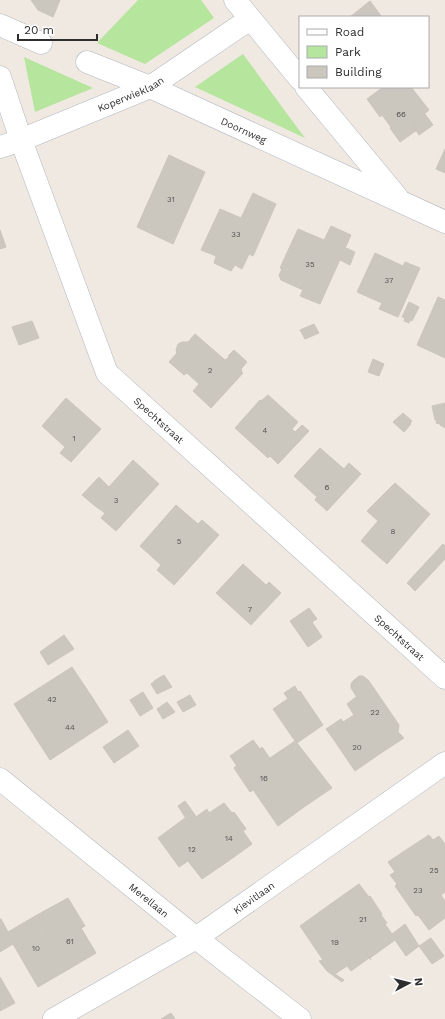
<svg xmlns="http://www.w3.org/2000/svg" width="445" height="1019" font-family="'Work Sans',sans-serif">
<rect width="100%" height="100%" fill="#efe9e1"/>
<!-- green -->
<path fill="#b6e59e" d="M138,0H201L214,18L145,64L97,43Z
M243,54L305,138L195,87Z
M24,57L93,88L35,112Z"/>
<!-- building -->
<path fill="#cbc7bf" stroke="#cbc5ba" d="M31,0H43L38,10Z
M43,0H60L53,17L38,10Z
M370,1L382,17H350Z
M383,87H411L429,110L412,124L417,130L400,142L390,128L391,127L382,115L380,117L367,99Z
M425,114L433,125L419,135L412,124Z
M445,149V173L436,169Z
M169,155L205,172L173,244L137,227Z
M253,193L276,204L253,256L249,254L242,269L235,265L231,271L214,263L216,256L201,250L220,209L241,218Z
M331,226L351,235L320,304L300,296L303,290L281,280L279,275L282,269L280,268L298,229L324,240Z
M0,230L6,247L0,249Z
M346,248L355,252L350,265L340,260Z
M375,253L403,266L405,262L420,268L398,317L379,309L382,303L357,292Z
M438,297L445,300V358L417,345Z
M409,302L419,307L412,321L410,320L409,323L404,321L405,318L402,317Z
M32,321L39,338L19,345L12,327Z
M314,324L319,333L305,339L300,330Z
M195,334L225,360L229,357L242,370L241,371L243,373L211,408L193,391L199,384L187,373L184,375L169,362L177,353L176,350L178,344L182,342H188Z
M234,350L247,362L241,369L228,356Z
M373,359L384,364L379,376L368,372Z
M268,395L298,422L292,429L261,401Z
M66,398L101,429L71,462L60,453L65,447L42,426Z
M260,400L294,431L268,458L235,428Z
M445,403V428L440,425V424L436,423L437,420H435L432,406Z
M403,413L412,421L410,423L411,424L404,432L393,422Z
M302,425L309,431L278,464L270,456L294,431L295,432Z
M320,448L344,469L349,463L361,474L327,511L315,500L317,497L294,476Z
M133,460L159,484L116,531L101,518L105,513L95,506L82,495L99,477L109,487Z
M395,483L430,514L387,564L361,541L378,521L367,511Z
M176,505L198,524L202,520L219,535L174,585L157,570L161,565L140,546Z
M443,544L445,546V559L415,591L407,583Z
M243,564L266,585L269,582L281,593L251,625L216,593Z
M309,608L317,619L297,631L290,621Z
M312,622L322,637L308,647L297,631Z
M64,635L74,649L48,665L40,652Z
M72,667L90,694L32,732L14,704Z
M164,675L172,687L157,694L151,684L154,682V681Z
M359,676H363L369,681L399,725L398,732L404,738L381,753L354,715L364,708L351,688V684L353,681Z
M295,686L298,692L300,691L323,725L310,734L286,700L288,699L284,693Z
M143,692L153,708L140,716L130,700Z
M90,694L108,722L50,760L32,732Z
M190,695L196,705L183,712L177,702Z
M356,697L364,708L354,715L347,704Z
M286,700L310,734L297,743L332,788L304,807L270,758L295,741L273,709Z
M167,702L175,712L163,719L157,709Z
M354,715L381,753L355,771L334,740L349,730L343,722Z
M341,719L349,730L334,740L326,729Z
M128,730L139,746L114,763L103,747Z
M253,740L260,749L262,747L304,807L278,826L230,756Z
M237,765L253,790L250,792L234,768Z
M185,801L195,815L187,820L178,806Z
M224,803L232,813L234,812L246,829L243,831L252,844L227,862L196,817L207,809L209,813Z
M195,815L227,862L202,879L188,861L179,867L158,838L185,818L187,820Z
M429,835L433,840L439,836L445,844V892L441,895L409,848Z
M409,848L445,901V918L429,930L418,915L416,916L395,886L397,884L390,875L395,872L388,862Z
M359,884L369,897L370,896L382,914L381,915L387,923L385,924L392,934L405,924L419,946L406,956L395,940L370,958L332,903Z
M68,898L85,926L81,928L96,953L69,969L37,915Z
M332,903L371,960L369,958L351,971L347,966L335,974L344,980L342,982L327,971L319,961L323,960L300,926Z
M37,915L69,969L38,987L13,944L0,952V919H1L8,932Z
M431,938L444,956L432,964L419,946Z
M0,977L15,1003L0,1011Z
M171,1013L175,1019H161Z"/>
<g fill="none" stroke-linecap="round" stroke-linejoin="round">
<!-- minor casing -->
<g stroke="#b4b7c1" stroke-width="23">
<g id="minor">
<path d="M235,0L300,79"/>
<path d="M0,25L41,43"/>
<path id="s1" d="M87,62L150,87L445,222"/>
<path id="s2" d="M0,77L21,140L107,373L445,678"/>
<path d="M306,87L397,197"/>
<path id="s3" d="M0,147L21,140L150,87L250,19"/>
<path id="s4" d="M0,779L196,938L300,1019"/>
<path id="s5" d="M54,1019L196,938L445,763"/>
</g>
</g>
<!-- minor -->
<use href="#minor" stroke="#fff" stroke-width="22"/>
</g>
<g text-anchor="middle" stroke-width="3" stroke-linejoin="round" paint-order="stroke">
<!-- number labels -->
<g font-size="8" fill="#555452">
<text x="401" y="117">66</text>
<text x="171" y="202">31</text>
<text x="236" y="237">33</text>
<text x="310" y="267">35</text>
<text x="389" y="283">37</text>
<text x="210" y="373">2</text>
<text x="265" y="433">4</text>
<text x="74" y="441">1</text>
<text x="327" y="490">6</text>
<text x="116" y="503">3</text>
<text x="393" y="534">8</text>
<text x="179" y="544">5</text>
<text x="250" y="612">7</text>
<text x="52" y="702">42</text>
<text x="375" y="715">22</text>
<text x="70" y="730">44</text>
<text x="357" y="750">20</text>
<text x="264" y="781">16</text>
<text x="229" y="841">14</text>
<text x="192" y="852">12</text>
<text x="434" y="873">25</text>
<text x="418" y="893">23</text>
<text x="363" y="922">21</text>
<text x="70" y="944">61</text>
<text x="335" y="945">19</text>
<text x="36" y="951">10</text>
</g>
<!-- street labels -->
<g font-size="10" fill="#2e2e2e" stroke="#fff">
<text dy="4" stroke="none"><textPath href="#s3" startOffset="141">Koperwieklaan</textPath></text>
<text dy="4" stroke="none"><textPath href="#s1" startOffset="171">Doornweg</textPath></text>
<text dy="4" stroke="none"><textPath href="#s2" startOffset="385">Spechtstraat</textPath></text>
<text dy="4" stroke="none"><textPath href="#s2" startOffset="709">Spechtstraat</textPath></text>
<text dy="4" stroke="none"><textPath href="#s5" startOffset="234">Kievitlaan</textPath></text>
<text dy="4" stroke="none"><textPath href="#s4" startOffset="192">Merellaan</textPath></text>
</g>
</g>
<!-- legend -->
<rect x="299" y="16" width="130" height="72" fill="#ffffff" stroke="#ababab"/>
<rect x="307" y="29" width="20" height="6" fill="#ffffff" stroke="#ababab"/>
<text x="335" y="36" font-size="12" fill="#2e2e2e">Road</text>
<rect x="307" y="46" width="20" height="12" fill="#b6e59e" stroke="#ababab"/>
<text x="335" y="56" font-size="12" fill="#2e2e2e">Park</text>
<rect x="307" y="66" width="20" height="12" fill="#cbc7bf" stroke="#ababab"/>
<text x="335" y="76" font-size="12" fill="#2e2e2e">Building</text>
<!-- north arrow -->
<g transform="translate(409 983) rotate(83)" stroke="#ffffff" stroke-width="3" paint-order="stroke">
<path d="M0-3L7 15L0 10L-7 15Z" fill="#2e2e2e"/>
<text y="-6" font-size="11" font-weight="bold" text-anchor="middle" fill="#2e2e2e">N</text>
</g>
<!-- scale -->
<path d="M18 34v6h79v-6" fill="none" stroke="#2e2e2e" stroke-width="2"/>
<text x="24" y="34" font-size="12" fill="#2e2e2e" stroke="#ffffff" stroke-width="3" paint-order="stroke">20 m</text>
</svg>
